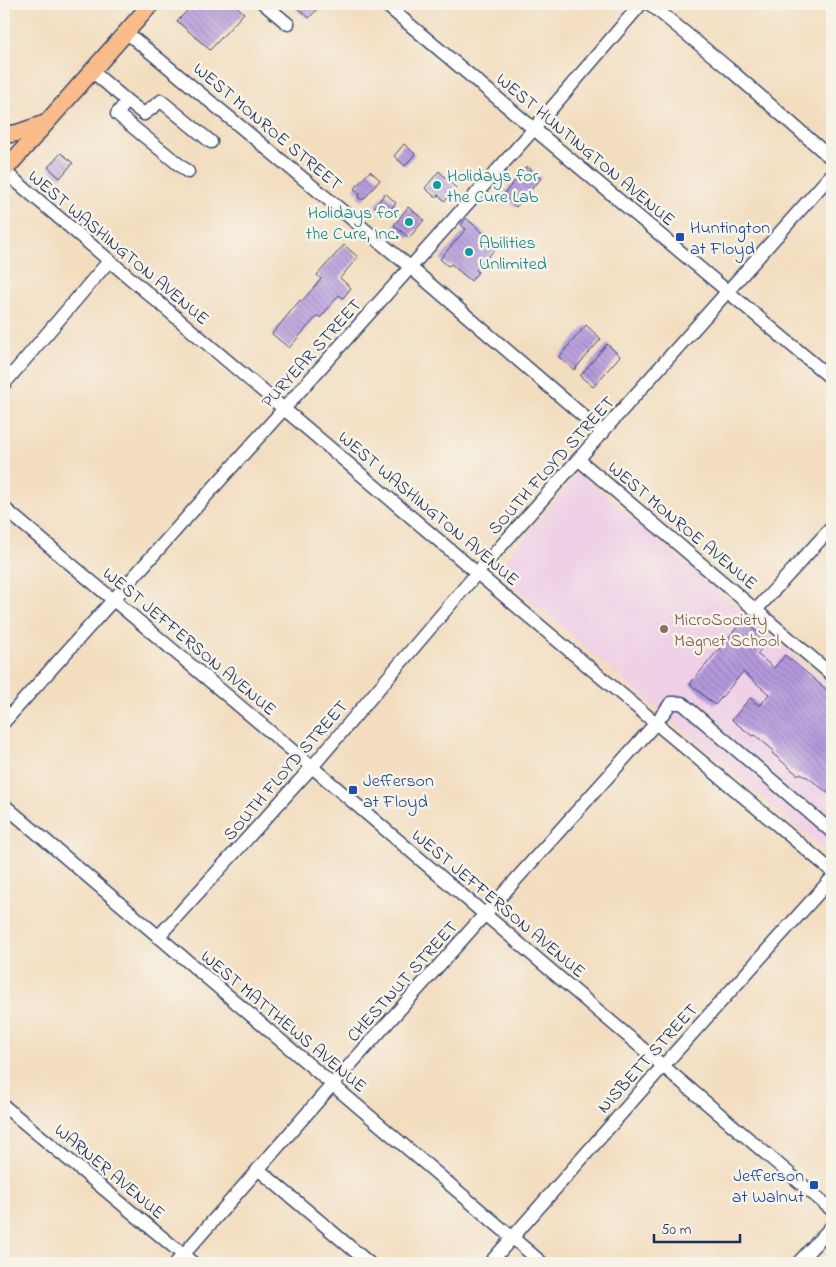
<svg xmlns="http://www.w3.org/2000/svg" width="836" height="1267" font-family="'Indie Flower',sans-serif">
<defs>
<pattern id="building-back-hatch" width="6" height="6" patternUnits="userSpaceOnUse" patternTransform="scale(1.25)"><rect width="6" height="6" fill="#b49add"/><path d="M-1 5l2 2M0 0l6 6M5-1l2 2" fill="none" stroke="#927eb6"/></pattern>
</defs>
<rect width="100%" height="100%" fill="#f7f3e8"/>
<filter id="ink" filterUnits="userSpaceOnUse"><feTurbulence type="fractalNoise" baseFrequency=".02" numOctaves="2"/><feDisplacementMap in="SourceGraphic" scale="10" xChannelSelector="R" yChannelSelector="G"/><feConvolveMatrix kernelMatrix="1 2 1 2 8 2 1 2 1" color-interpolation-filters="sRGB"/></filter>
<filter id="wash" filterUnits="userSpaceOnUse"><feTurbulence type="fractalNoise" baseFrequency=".0096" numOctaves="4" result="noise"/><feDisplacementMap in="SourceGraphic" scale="20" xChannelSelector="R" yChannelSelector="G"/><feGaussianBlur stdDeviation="1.12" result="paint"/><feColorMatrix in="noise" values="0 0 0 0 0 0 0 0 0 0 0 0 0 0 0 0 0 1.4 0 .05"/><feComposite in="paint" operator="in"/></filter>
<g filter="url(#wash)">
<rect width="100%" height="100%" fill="#f3ddbf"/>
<!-- built -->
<path fill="#efd0e6" d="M579,473L832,688V857L496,571Z"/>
<g id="blocks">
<!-- building -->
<path fill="url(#building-back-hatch)" d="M194,4H234L244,13L210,50L177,21Z
M292,4H322L309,18Z
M404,144L415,154L405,166L394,156Z
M61,153L73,163L60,178L48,167Z
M527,166L541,178L516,207L503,195Z
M370,171L380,180L363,200L358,197L360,194L354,189Z
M439,171L456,188L445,201L438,195L436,198L425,188Z
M385,193L396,203L385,216L375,207Z
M408,207L424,220L409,238L394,225Z
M466,218L498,246L476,270L478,272L471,281L451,264L448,266L440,259L466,229L461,225Z
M344,245L358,257L340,278L351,288L343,298L339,295L320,318L318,315L289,348L272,334L300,300L302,301L321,279L317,275Z
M586,325L601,339L574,370L559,357Z
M607,344L620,356L593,387L580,376Z
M743,620L768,641L757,654L774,668L785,655L832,694V791L830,793L829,792L828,793L806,776L805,777L800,773L798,775L772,753L774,751L755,735L754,736L750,734L732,720L750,698L760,706L769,694L743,672L715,705L690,684Z"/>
</g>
</g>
<g filter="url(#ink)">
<use href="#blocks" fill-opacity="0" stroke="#3b496d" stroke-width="1"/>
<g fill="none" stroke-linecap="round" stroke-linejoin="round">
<!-- minor casing -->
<g stroke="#3b496d" stroke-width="15">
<path id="minor" d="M264,4L288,24
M385,4L832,379
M650,4L728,68L832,159
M126,32L410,267L603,433
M92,71L127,101L117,114L188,172
M127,101L144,114L161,101L211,142
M4,171L477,573L832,871
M4,384L109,261
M579,460L832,675
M4,508L312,767L832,1210
M756,610L832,527
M4,722L526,138L641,4
M4,805L542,1263
M158,937L312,767L477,573L832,174
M4,1106L193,1263
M258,1169L369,1263
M176,1263L332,1085L656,723L671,703H682L832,832
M490,1263L663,1066L832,878
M798,1263L832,1226"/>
</g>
<!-- major casing -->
<g stroke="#3b496d" stroke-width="19">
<path id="major" d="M4,135L17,133L43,124
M4,171L151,4"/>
</g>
<!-- minor -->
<use href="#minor" stroke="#fff" stroke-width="12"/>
<!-- major -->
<use href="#major" stroke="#f9bc8a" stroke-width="16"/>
</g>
</g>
<!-- markers -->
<g fill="#0f9aa8" stroke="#f7f3e8" stroke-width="2">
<circle cx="437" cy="185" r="5"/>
<circle cx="409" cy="222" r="5"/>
<circle cx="469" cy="252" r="5"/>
</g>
<g fill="#1a4fb4" stroke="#f7f3e8" stroke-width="2">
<rect x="675" y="232" width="10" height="10" rx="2.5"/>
<rect x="348" y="785" width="10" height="10" rx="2.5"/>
<rect x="809" y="1180" width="10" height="10" rx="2.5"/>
</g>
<circle fill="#8d6e63" stroke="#f7f3e8" stroke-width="2" cx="664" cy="629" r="5"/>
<g text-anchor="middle" stroke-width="5" stroke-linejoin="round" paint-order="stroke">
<!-- street labels -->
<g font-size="18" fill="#1b2f5e" stroke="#f7f3e8">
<text transform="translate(268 126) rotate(40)" y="6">WEST MONROE STREET</text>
<text transform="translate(586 149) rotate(40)" y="6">WEST HUNTINGTON AVENUE</text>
<text transform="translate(119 247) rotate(40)" y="6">WEST WASHINGTON AVENUE</text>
<text transform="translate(311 353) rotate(-48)" y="6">PURYEAR STREET</text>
<text transform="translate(551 465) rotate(-48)" y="6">SOUTH FLOYD STREET</text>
<text transform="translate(429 508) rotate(40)" y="6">WEST WASHINGTON AVENUE</text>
<text transform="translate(683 525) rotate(40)" y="6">WEST MONROE AVENUE</text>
<text transform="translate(190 641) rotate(40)" y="6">WEST JEFFERSON AVENUE</text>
<text transform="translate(285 770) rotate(-49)" y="6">SOUTH FLOYD STREET</text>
<text transform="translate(499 903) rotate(40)" y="6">WEST JEFFERSON AVENUE</text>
<text transform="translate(402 981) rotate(-48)" y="6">CHESTNUT STREET</text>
<text transform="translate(284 1021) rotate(40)" y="6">WEST MATTHEWS AVENUE</text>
<text transform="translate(647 1058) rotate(-48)" y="6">NISBETT STREET</text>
<text transform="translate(110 1171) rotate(40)" y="6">WARNER AVENUE</text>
</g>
<!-- culture labels -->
<g font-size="18" fill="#0d838f" stroke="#f7f3e8" text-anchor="start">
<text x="447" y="181">Holidays for<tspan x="447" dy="21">the Cure Lab</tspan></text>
<text x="399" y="218" text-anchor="end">Holidays for<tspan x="399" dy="21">the Cure, Inc.</tspan></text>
<text x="479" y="248">Abilities<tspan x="479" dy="21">Unlimited</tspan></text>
</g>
<!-- transit labels -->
<g font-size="18" fill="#164399" stroke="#f7f3e8" text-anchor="start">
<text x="690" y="233">Huntington<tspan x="690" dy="21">at Floyd</tspan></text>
<text x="363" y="786">Jefferson<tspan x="363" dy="21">at Floyd</tspan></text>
<text x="804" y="1181" text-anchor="end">Jefferson<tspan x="804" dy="21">at Walnut</tspan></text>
</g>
<!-- education labels -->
<g font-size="18" fill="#785e54" stroke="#f7f3e8" text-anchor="start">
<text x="674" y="625">MicroSociety<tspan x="674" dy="21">Magnet School</tspan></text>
</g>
</g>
<!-- margin -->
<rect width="836" height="1267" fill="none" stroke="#f7f3e8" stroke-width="20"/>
<!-- scale -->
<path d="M654 1234v8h86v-8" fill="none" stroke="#1b2f5e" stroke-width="2.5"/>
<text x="661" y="1234" font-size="15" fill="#1b2f5e" stroke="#f7f3e8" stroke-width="4" paint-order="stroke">50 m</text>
</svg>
